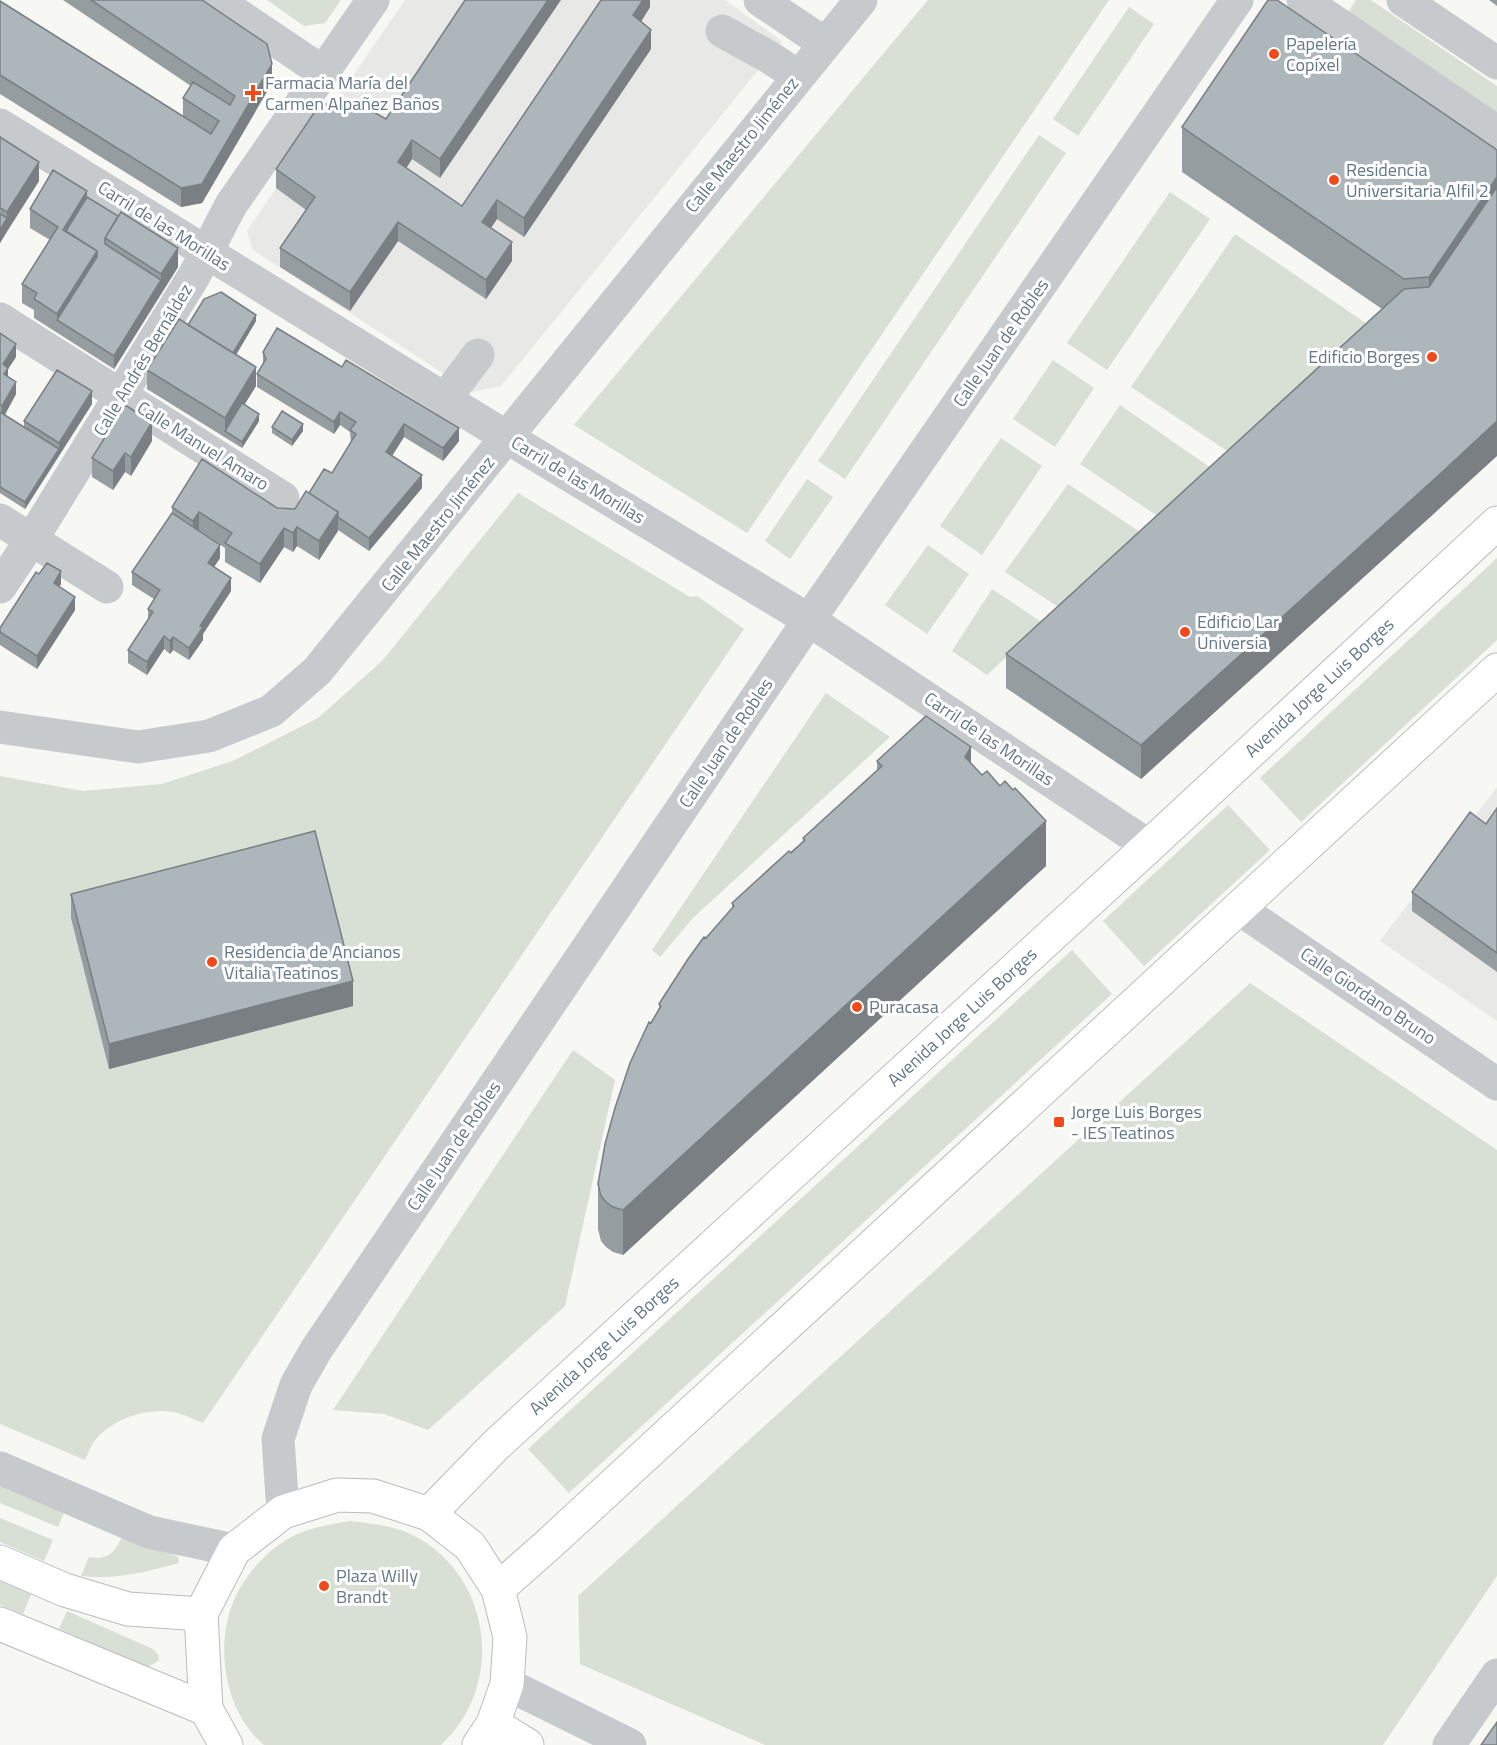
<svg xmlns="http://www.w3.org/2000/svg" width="1497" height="1745" font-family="'Titillium Web',sans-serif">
<rect width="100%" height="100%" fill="#f7f7f3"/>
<!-- built -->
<path fill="#e8e9e7" d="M405,0H725L782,41L501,386L472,392L253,250L247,231Z
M1497,787V1021L1380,941Z"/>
<!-- green -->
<path fill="#d8dfd4" d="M267,0H341L325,23L304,26Z
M928,0H1109L747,533L574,425Z
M1356,0H1371L1497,86V116L1347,14Z
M1129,7L1154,24L1078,136L1053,119Z
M1039,135L1066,153L845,479L818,461Z
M1170,192L1210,219L1107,370L1067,343Z
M1235,234L1370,326L1230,453L1131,387Z
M1053,360L1094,388L1055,447L1013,419Z
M1120,405L1211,468L1159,517L1080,464Z
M1001,438L1042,466L982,555L940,526Z
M807,479L833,497L790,559L765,541Z
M1068,484L1140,532L1060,608L1005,572Z
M518,493L690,597L697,596L744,629L203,1423C195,1420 186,1415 177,1413C150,1406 114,1418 96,1439C91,1445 88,1453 85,1460L0,1424V776L83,791L162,784L235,760L318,718L383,660Z
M928,545L969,574L927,634L885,605Z
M1497,558V640L1301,822L1260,778Z
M992,589L1043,623L987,675L952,651Z
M826,693L890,737L693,918L660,957L652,950Z
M1228,805L1270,850L1144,966L1103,921Z
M1072,950L1112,994L569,1493L528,1449Z
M1250,983L1497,1150V1576L1383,1745H765L580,1664L578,1596Z
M573,1050L615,1080L565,1306L428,1430L384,1414L333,1410Z
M0,1480L66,1508L58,1527L0,1503Z
M0,1518L53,1540L44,1561L0,1542Z
M350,1521C375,1524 398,1526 420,1539C494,1583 503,1688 441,1745H264C225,1712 214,1647 234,1600C243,1579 261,1557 280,1544C301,1529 326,1525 350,1521Z
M124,1533L178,1557L179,1563C146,1572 116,1580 81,1576L89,1557C110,1561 116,1550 124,1533Z
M0,1581L31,1594L23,1614L0,1605Z
M67,1611L153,1649L158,1654L159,1660L147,1668L59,1629Z"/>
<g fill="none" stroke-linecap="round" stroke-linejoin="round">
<!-- major casing -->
<g stroke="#b9bdc1" stroke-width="35">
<g id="major">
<path id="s1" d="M429,1514L496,1445L1149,846L1497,523"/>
<path d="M0,1562L65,1590L128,1609L201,1614"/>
<path d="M498,1589L549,1544L1497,670"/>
<path d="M0,1624L206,1709"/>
<path d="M493,1724L527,1745"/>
<path d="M226,1745L206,1709L201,1614L234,1550L283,1512L337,1495L373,1496L429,1514L470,1546L498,1589L510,1637L507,1684L493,1724L479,1745"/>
</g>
</g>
<!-- minor -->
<path stroke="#c6cacd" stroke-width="33" d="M216,0L323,72
M760,0L824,43
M1303,0L1497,132
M1403,0L1497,63
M722,31L769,57L798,76
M0,125L508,438L809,620L1149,846
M0,319L283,498
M445,399L478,355
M0,520L107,587
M0,587L32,539L194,276L231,205L373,0
M0,727L138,747L209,736L271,711L317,671L861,0
M1238,908L1497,1084
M0,1468L149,1532L234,1550
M283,1512L278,1439L296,1385L316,1350L809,620L1237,0
M507,1684L630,1745
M1449,1745L1497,1675"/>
<!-- major -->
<use href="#major" stroke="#fff" stroke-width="33"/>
</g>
<!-- wall -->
<path fill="#959da1" d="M63,0H202L272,83L202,203L181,207L0,94V1L183,116V98L191,86Z
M465,0L440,178L412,159L406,168L462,206L650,0V7L641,22L651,49L524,237L497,219L491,228L512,261L486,299L398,241L350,311L280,267V248L306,210L276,188V169L386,119Z
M1489,0H1497V6Z
M1182,127L1497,150L1440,508L1141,779L1006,688V654L1382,309L1182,172Z
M0,137L39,181L0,243Z
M87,197L178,267L114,369L34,318V310L22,303V284L50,240L30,228V209Z
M256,321L236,355L256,386L244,405L259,421L242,448L147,389V370L188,325Z
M0,333L16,357L8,369V376L16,394L5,415L24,427V421L92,404L25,509L0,493Z
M263,352L459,441L443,461L404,437L392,456L422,488L369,551L338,530L319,560L297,546L293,552L284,547L260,583L225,562V548L215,541L220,558L214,567L231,591L203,634V640L189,660L173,650L170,654L164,649L147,675L128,663V650L148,619V609L154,599L132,585V572L172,513V507L295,509L309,493L332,473L351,443L350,432L340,425L334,434L257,387V374L263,363Z
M272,427L303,431L292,446L272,433Z
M152,441L131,476L125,472L113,490L92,477V458Z
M61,584L59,587L75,610L37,669L0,645V628Z
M877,761L971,764L1046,866L623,1255L613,1252L606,1247L601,1241L598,1229V1184L651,1023L659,1009V1004L732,908V903L803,841V838L877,770Z
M1497,808V972L1412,911V892L1486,824Z
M71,894L353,1006L109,1069L71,918Z"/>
<!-- shaded-wall -->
<path fill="#797f83" d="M548,0H561L440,178V159Z
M643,0H650V7L633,34V15Z
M651,30V49L524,237V218Z
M272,64V83L202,203L181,207V188Z
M412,140V159L398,181V162Z
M39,162V181L7,231V212Z
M1497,177V222L1429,322V277Z
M87,191V210L69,239L63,230Z
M497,200V219L482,241V222Z
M7,218V231L0,243V230Z
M398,222V241L350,311V292Z
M512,242V261L486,299V280Z
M178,248V267L114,369V356L161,280V274Z
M97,251V270L57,320V314Z
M256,315V321L228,368V362Z
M16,344V357L8,369V381L4,386L3,364Z
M256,367V386L227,433L225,431V418Z
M16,382V394L2,419V406Z
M92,391V404L25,509V502L59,449V443Z
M340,412V425L334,434V422Z
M259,414V421L242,448V442Z
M1497,421V456L1440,508L1141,779V745Z
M152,422V441L131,476V457Z
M303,424V431L292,446V440Z
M404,424V437L386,465V452Z
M459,428V441L443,461V448Z
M125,453V472L113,490V471Z
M422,475V488L369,551V538Z
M199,512V531L193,540V521Z
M338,512V531L319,560V541Z
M297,527V546L293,552V533Z
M284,528V547L260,583V564Z
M220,545V558L208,576V563Z
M61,571V584L54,596V583Z
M231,578V591L203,634V640L189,660V648L200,626Z
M75,597V610L37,669V656Z
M164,636V649L147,675V662Z
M173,637V650L170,654V641Z
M971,747V792L965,757Z
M1046,821V866L623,1255V1210Z
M353,981V1006L109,1069V1044Z"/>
<!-- building -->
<path fill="#adb6bb" stroke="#797f83" stroke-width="1.5" d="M91,0H202L267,44L272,64L202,184L181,188L0,75V1L211,134L219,121L183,98L193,82L230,105L235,96Z
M465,0H548L440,159L412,140L398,162L462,206L601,0H643L633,15L651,30L524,218L497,200L482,222L512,242L486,280L398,222L350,292L280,248L315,197L276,169L320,104L352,105L370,110L386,119Z
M1268,0H1277L1497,150V177L1429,277L1404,279L1182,127Z
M0,137L39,162L7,212L0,208Z
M53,170L87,191L63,230L97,251L57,314L34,299L37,293L22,284L58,227L30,209Z
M1497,187V421L1440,474L1141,745L1006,654L1404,289L1429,287Z
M87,197L118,216L105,238V244L161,280L114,356L57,320L97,257V251L66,231Z
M121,212L178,248L161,274L105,238Z
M0,214L7,218L0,230Z
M221,292L256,315L233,353L188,325L204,299Z
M179,319L256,367L225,418L147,370Z
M277,328L342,367L346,360L459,428L443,448L404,424L386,452L422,475L369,538L338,517V512L309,493L324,469L332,473L356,434L350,430L356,422L340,412L334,422L257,374L266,359L263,352Z
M0,333L16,344L3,364L8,368L4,374L16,382L2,406L0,405Z
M57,370L92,391L59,443L24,421Z
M242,403L259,414L242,442L225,431Z
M125,405L152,422L131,457L125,453L113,471L92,458Z
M282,411L303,424L292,440L272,427Z
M0,412L59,449L25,502L0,487Z
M202,459L277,508L295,509L306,491L338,512L319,541L297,527L293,533L284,528L260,564L225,543L232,533L199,512L193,521L172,507Z
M172,513L220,545L208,563L231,578L200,626L203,627L189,648L173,637L170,641L164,636L147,662L128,650L153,612L148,609L160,590L132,572Z
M47,563L61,571L54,583L75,597L37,656L0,632V628L36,572L39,574Z
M926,716L971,747L965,757L982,775L987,771L1000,786L1005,781L1013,790L1015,788L1046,821L623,1210L613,1207L606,1202L601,1196L598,1184L605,1144L615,1108L630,1063L649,1022L651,1023L661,1006L659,1004L688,959L704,937L706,938L734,906L732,903L789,851L791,853L805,840L803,838L882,766L877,761Z
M1497,808V953L1412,892L1470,812L1486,824Z
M315,831L353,981L109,1044L71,894Z
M1497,1722V1745H1481Z"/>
<!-- markers -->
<g fill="#f1491a" stroke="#fff" stroke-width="2">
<circle cx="1274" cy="54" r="6"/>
<path d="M250 84h6v6h6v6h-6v6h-6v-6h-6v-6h6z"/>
<circle cx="1334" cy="180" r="6"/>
<circle cx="1432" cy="357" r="6"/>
<circle cx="1185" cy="632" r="6"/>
<circle cx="212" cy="962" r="6"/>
<circle cx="857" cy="1007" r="6"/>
<rect x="1053" y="1116" width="12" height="12" rx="3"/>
<circle cx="324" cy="1586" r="6"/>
</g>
<g text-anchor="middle" stroke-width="6" stroke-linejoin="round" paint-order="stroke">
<!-- poi labels -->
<g font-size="18" fill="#647887" stroke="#fff" text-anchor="start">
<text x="1286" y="50">Papelería<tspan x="1286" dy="21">Copíxel</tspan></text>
<text x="265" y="89">Farmacia María del<tspan x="265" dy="21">Carmen Alpañez Baños</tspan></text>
<text x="1346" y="176">Residencia<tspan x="1346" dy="21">Universitaria Alfil 2</tspan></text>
<text x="1420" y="363" text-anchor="end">Edificio Borges</text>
<text x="1197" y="628">Edificio Lar<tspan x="1197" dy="21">Universia</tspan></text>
<text x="224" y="958">Residencia de Ancianos<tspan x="224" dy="21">Vitalia Teatinos</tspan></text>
<text x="869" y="1013">Puracasa</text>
<text x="1071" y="1118">Jorge Luis Borges<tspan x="1071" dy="21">- IES Teatinos</tspan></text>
<text x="336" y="1582">Plaza Willy<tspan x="336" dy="21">Brandt</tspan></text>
</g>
<!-- street labels -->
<g font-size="18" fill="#647887" stroke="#fff">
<text transform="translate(742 145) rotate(-51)" y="6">Calle Maestro Jiménez</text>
<text transform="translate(164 226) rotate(32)" y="6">Carril de las Morillas</text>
<text transform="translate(1001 343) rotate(-55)" y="6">Calle Juan de Robles</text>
<text transform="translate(143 360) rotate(-59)" y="6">Calle Andrés Bernáldez</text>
<text transform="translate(203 446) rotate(32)" y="6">Calle Manuel Amaro</text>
<text transform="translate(578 480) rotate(31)" y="6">Carril de las Morillas</text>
<text transform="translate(438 524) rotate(-51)" y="6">Calle Maestro Jiménez</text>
<text dy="6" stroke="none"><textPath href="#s1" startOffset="1215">Avenida Jorge Luis Borges</textPath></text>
<text transform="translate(989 739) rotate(34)" y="6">Carril de las Morillas</text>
<text transform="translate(726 743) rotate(-56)" y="6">Calle Juan de Robles</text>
<text transform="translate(1368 996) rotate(34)" y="6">Calle Giordano Bruno</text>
<text dy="6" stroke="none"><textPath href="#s1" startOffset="729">Avenida Jorge Luis Borges</textPath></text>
<text transform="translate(454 1146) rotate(-56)" y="6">Calle Juan de Robles</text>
<text dy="6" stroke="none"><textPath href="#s1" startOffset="243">Avenida Jorge Luis Borges</textPath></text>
</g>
</g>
</svg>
